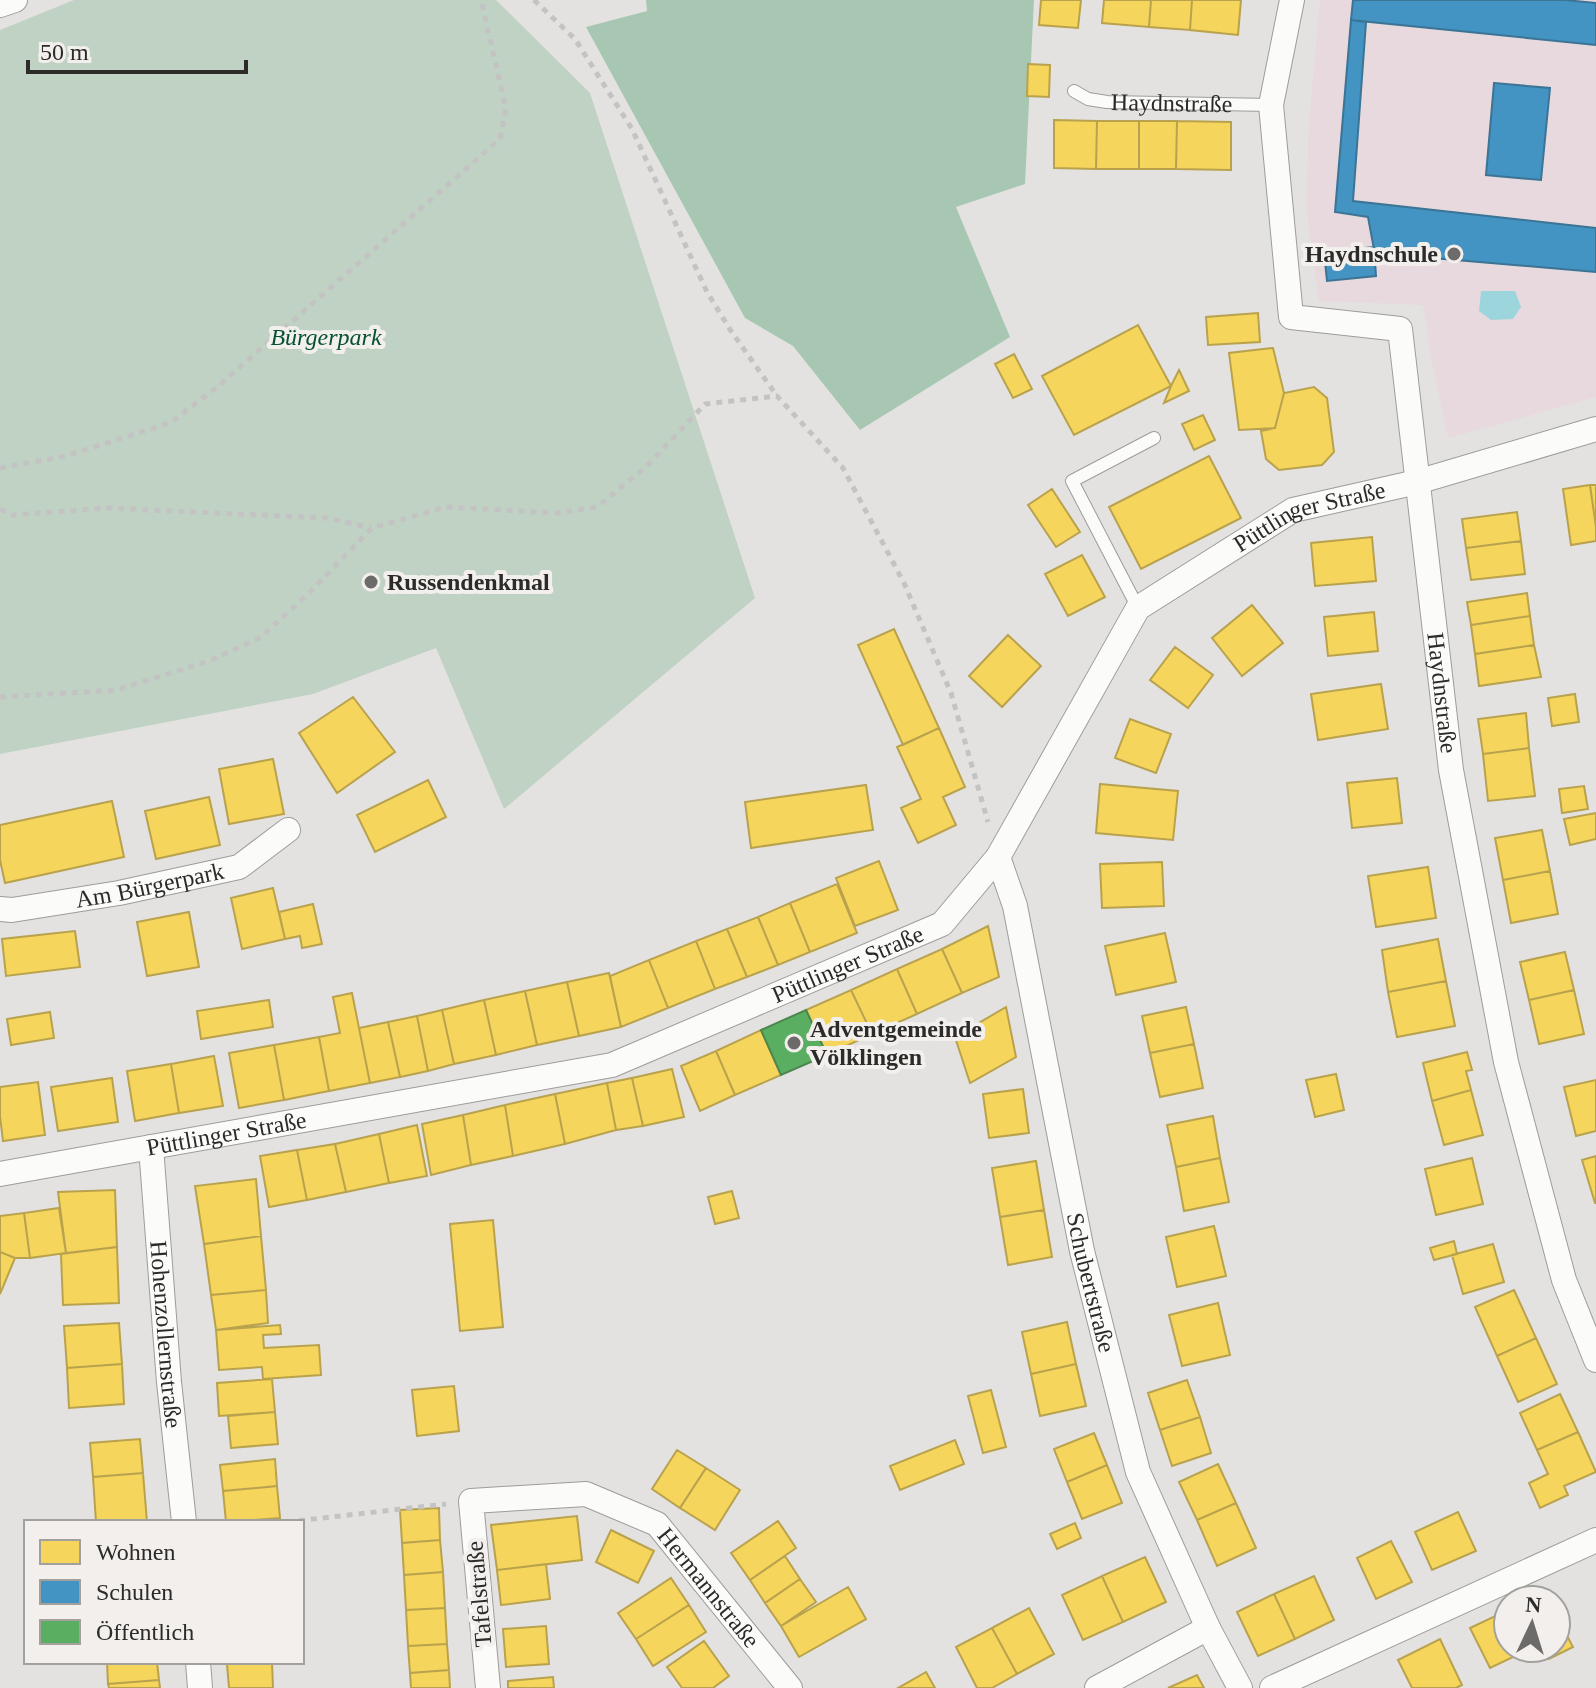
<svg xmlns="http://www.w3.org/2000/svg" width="1596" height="1688" font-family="'Times New Roman',serif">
<rect width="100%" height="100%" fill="#e4e2e0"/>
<!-- education -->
<path fill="#e7d9dd" d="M1320,0H1596V397L1448,438L1431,357L1423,305L1319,301L1306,207L1309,123Z"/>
<!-- green -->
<path fill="#bfd2c4" d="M74,0H496L590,93L755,598L504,809L436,648L313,694L0,754V30Z"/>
<!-- forest -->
<path fill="#a8c7b2" d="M646,0H1034L1025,184L956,207L1010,337L860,430L793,346L745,318L586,27L647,11Z"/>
<!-- water -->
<path fill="#9dd5dc" d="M1481,291H1515L1521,307L1513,319L1491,320L1479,311Z"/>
<!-- homes -->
<path fill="#f6d55c" stroke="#b9a24d" stroke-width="2" d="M1041,0H1081L1078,28L1039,25Z
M1104,0H1151L1149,27L1102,23Z
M1151,0H1192L1190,30L1149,27Z
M1192,0H1241L1238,35L1190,30Z
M1028,64L1050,65L1049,97L1027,96Z
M1054,120L1097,121L1096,169L1054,168Z
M1097,121H1139V169H1096Z
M1139,121H1177L1176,169H1139Z
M1177,121L1231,122V170L1176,169Z
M1258,313L1260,342L1208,345L1206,317Z
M1138,325L1171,386L1074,435L1042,376Z
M1273,348L1284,393L1275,428L1239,430L1229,353Z
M1014,354L1032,389L1013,398L995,364Z
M1179,370L1189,391L1164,403L1171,386Z
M1314,387L1327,398L1334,452L1322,465L1279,470L1266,459L1261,431L1275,428L1284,393Z
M1203,415L1215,440L1194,450L1182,424Z
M1209,456L1241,518L1141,569L1109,507Z
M1590,485H1596V527Z
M1590,485L1596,527V541L1571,545L1563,489Z
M1052,489L1080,532L1056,547L1028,505Z
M1517,512L1521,541L1466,548L1462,519Z
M1372,537L1376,581L1315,586L1311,543Z
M1521,541L1525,574L1471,580L1466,548Z
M1082,555L1105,597L1068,616L1045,574Z
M1527,593L1530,616L1471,625L1467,602Z
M1252,605L1283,643L1242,676L1212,638Z
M1374,612L1378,651L1328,656L1324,617Z
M1530,616L1534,645L1475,654L1471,625Z
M894,629L939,728L903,745L858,645Z
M1008,635L1041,666L1002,707L969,676Z
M1534,645L1541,677L1479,686L1475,654Z
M1175,647L1213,675L1188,708L1150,680Z
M1381,684L1388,729L1318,740L1311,694Z
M1575,694L1579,722L1552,726L1548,698Z
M353,697L395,752L337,793L299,733Z
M1526,713L1529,748L1483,754L1478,719Z
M1130,719L1171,734L1156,773L1115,758Z
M939,728L965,787L943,797L956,825L918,843L901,808L921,799L897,747Z
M1529,748L1535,796L1488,801L1483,754Z
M273,759L284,814L229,824L219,769Z
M1397,778L1402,823L1352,828L1347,783Z
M428,780L446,817L375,852L357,815Z
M1100,784L1178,791L1173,840L1096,833Z
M866,785L873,830L751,848L745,802Z
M1584,786L1588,809L1562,813L1559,789Z
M209,797L220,845L156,859L145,811Z
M112,801L124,857L5,883L0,860V825Z
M1596,813V839L1570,845L1564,819Z
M1542,830L1550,871L1503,880L1495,838Z
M879,861L898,910L855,926L836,878Z
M1162,862L1164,906L1102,908L1100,864Z
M1428,867L1436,918L1376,927L1368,876Z
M1550,871L1558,914L1511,923L1503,880Z
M837,884L857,933L810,952L790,903Z
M273,888L285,939L242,949L231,898Z
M790,903L810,952L778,965L758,917Z
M313,904L322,944L302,948L300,936L285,939L279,912Z
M189,912L199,967L147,976L137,922Z
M758,917L778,965L747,977L727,929Z
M988,926L999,977L962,993L942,949Z
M727,929L747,977L715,989L696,941Z
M75,931L80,967L6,976L2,939Z
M1165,933L1176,982L1116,995L1105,946Z
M1438,939L1446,981L1388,992L1382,950Z
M696,941L715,989L668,1008L649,960Z
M942,949L962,993L917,1014L897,969Z
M1565,952L1574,990L1529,1000L1520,962Z
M649,960L668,1008L621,1027L610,976Z
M897,969L917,1014L872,1034L851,990Z
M609,973L621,1027L579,1036L567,982Z
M1446,981L1455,1026L1397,1037L1388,992Z
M567,982L579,1036L537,1045L525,991Z
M851,990L872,1034L827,1055L806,1010Z
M1574,990L1584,1034L1539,1044L1529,1000Z
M525,991L537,1045L496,1055L484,1000Z
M352,993L370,1083L329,1091L319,1037L340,1033L333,997Z
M269,1000L273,1027L201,1039L197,1011Z
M484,1000L496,1055L454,1064L442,1010Z
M1006,1007L1016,1057L970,1083L955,1037Z
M1186,1007L1194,1044L1150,1053L1142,1016Z
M442,1010L454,1064L428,1071L417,1016Z
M50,1012L54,1038L11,1045L7,1019Z
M417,1016L428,1071L400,1077L388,1022Z
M388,1022L400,1077L370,1083L359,1028Z
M761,1030L781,1075L735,1095L716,1051Z
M319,1037L329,1091L284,1100L274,1045Z
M1194,1044L1203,1088L1160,1097L1150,1053Z
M274,1045L284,1100L239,1108L229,1053Z
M716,1051L735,1095L700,1111L681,1066Z
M1467,1052L1472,1070L1466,1071L1471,1090L1432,1101L1423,1063Z
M214,1056L223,1106L179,1113L171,1064Z
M171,1064L179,1113L135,1121L127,1071Z
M672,1069L684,1117L643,1126L632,1078Z
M1336,1074L1344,1110L1315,1117L1306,1080Z
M112,1078L118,1122L58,1131L51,1087Z
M632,1078L643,1126L616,1130L607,1083Z
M1596,1080V1131L1576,1136L1564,1087Z
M38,1082L45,1135L3,1141L0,1116V1087Z
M607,1083L616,1130L565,1144L555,1094Z
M1023,1089L1029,1133L989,1138L983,1094Z
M1471,1090L1483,1135L1444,1145L1432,1101Z
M555,1094L565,1144L513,1156L505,1105Z
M505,1105L513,1156L471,1165L463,1115Z
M463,1115L471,1165L431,1175L422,1124Z
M1213,1116L1220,1158L1176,1167L1167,1125Z
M417,1125L427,1176L389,1183L379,1134Z
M379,1134L389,1183L346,1192L335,1144Z
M335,1144L346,1192L307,1200L297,1150Z
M297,1150L307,1200L269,1207L260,1156Z
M1596,1156V1203H1595L1582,1160Z
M1220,1158L1229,1202L1184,1211L1176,1167Z
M1472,1158L1483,1204L1436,1215L1425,1169Z
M1036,1161L1044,1210L1000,1217L992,1168Z
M256,1179L261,1236L204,1244L195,1186Z
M115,1190L117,1247L66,1253L58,1192Z
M732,1191L739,1218L715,1224L708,1197Z
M59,1208L66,1253L30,1258L24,1213Z
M1044,1210L1052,1257L1008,1265L1000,1217Z
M24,1213L30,1258H15L0,1252V1216Z
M493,1220L503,1327L460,1331L450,1224Z
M1214,1226L1226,1276L1177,1287L1166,1237Z
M261,1236L266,1290L211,1295L204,1244Z
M1454,1241L1457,1254L1434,1260L1430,1248Z
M1493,1244L1504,1282L1463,1294L1452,1255Z
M117,1247L119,1303L63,1305L61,1254Z
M0,1252L15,1258L0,1294Z
M266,1290L268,1323L216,1330L211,1295Z
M1514,1290L1536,1338L1497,1356L1475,1307Z
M1218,1303L1230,1355L1182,1366L1169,1315Z
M1067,1322L1076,1364L1031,1374L1022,1332Z
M119,1323L122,1364L67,1368L64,1326Z
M280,1325L281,1334L263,1335L264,1348L319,1345L321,1375L263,1379L262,1367L219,1370L216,1330Z
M1536,1338L1557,1384L1518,1402L1497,1356Z
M122,1364L124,1404L69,1408L67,1368Z
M1076,1364L1086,1406L1040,1416L1031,1374Z
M272,1379L275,1412L219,1416L217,1383Z
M1187,1380L1200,1417L1160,1430L1148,1393Z
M454,1386L459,1431L417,1436L412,1390Z
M991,1390L1006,1447L983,1453L968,1396Z
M1560,1394L1578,1432L1537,1450L1520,1413Z
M275,1412L278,1444L231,1448L228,1416Z
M1200,1417L1211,1453L1172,1466L1160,1430Z
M1578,1432L1596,1472L1564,1486L1568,1495L1540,1508L1529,1483L1548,1474L1537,1450Z
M1094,1433L1107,1465L1067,1482L1054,1449Z
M140,1439L143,1473L93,1477L90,1443Z
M955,1440L964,1464L900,1490L890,1466Z
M677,1450L706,1468L680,1508L652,1489Z
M275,1459L277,1486L223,1491L220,1465Z
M1218,1464L1236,1503L1197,1520L1179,1482Z
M1107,1465L1122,1503L1082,1519L1067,1482Z
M706,1468L740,1490L715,1530L680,1508Z
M143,1473L147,1522H96L93,1477Z
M277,1486L280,1518L226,1522L223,1491Z
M1236,1503L1256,1548L1217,1566L1197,1520Z
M439,1508L440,1540L402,1543L400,1510Z
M1458,1512L1476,1551L1432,1570L1415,1532Z
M577,1516L582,1560L497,1570L491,1525Z
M778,1521L796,1548L750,1580L731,1553Z
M1075,1523L1081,1538L1057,1549L1050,1534Z
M611,1530L654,1551L638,1583L596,1562Z
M440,1540L443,1572L404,1575L402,1543Z
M1391,1541L1412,1582L1376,1599L1357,1558Z
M785,1556L800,1579L765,1603L750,1580Z
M1145,1557L1166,1602L1123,1622L1102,1576Z
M546,1564L550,1599L501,1605L497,1570Z
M443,1572L445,1608L406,1610L404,1575Z
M1102,1576L1123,1622L1083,1640L1062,1595Z
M1314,1576L1334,1620L1295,1639L1274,1594Z
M671,1578L689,1605L636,1639L618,1613Z
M800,1579L816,1602L781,1626L765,1603Z
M848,1587L866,1619L799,1657L781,1626Z
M1274,1594L1295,1639L1258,1656L1237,1612Z
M689,1605L706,1632L653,1666L636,1639Z
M445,1608L447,1644L408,1646L406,1610Z
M1029,1608L1054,1654L1017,1674L992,1628Z
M1508,1610V1648H1527L1528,1650L1490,1668L1470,1628Z
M1556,1615L1573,1647L1549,1659L1544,1648H1556Z
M546,1626L549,1664L506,1667L503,1629Z
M992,1628L1017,1674L992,1688H977L956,1647Z
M1440,1639L1462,1685L1456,1688H1412L1398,1660Z
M704,1641L729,1676L713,1688H682L667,1667Z
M447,1644L449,1670L410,1673L408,1646Z
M107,1662H157L159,1680L108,1684Z
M272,1662L273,1688H229L227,1664Z
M449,1670L450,1688H411L410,1673Z
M926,1672L935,1688H898Z
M1197,1675L1204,1688H1168Z
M553,1677L554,1688H508V1681Z
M159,1680L160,1688H109L108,1684Z"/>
<!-- schools -->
<path fill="#4393c3" stroke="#3c7495" stroke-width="2" d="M1353,0H1565L1596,3V45L1351,20Z
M1351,20L1366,22L1353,201L1596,228V272L1420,257L1376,260L1368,217L1335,212Z
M1494,83L1550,88L1541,180L1486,175Z
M1374,247L1376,276L1327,281L1324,252Z"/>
<!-- public -->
<path fill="#5aae61" stroke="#4c8750" stroke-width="2" d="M806,1010L827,1055L781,1075L761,1030Z"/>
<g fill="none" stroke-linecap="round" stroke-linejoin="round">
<!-- service casing -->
<g stroke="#9e9c9b" stroke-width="14">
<g id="service">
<path id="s1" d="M1074,91L1088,99L1107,102L1271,105"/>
<path d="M1138,608L1072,481L1154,438"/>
</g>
</g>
<!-- minor casing -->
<g stroke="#9e9c9b" stroke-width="26">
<g id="minor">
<path id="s2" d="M1292,0L1271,105L1291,317L1400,329L1451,770L1506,1062L1564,1280L1596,1360"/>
<path d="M0,5L15,0"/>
<path id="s3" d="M998,857L1015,906L1082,1251L1138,1472L1208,1628L1240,1688"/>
<path id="s4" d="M0,909L12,910L119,893L239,867L288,830"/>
<path id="s5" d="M151,1147L169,1382L184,1522"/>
<path id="s6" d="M0,1174L612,1065L942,924L998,857L1138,608L1293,510L1417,482L1596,429"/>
<path d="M198,1662L200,1688"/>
<path id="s7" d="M488,1688L471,1501L586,1494L657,1524L790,1688"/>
<path d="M1097,1688L1208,1628"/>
<path d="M1272,1688L1596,1540"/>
</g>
</g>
<!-- path -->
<path stroke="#c4c3c3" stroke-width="5" stroke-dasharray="6 6" stroke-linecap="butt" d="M534,0L575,39L632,129L707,292L731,331L777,396
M0,468L66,456L170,423L216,388L500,139L506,109L481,0
M0,509L12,515L106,508L327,518L371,528
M0,697L116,690L209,661L261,637L307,595L372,528L446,507L557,513L597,507L647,466L705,404L777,396L843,468L904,583L951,693L988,822
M287,1522L446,1504"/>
<!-- service -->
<use href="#service" stroke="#fbfbfa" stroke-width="12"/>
<!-- minor -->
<use href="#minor" stroke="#fbfbfa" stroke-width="24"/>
</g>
<!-- markers -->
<g fill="#6c6b6a" stroke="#f2efec" stroke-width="3">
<circle cx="1454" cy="254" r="8"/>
<circle cx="371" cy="582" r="8"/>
<circle cx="794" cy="1043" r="8"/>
</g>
<g text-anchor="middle" stroke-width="8" stroke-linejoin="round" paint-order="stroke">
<!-- street labels -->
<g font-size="24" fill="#2c2b2a" stroke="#f2efec">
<text dy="8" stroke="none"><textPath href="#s1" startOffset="100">Haydnstraße</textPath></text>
<text dy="8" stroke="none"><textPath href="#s6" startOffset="1550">Püttlinger Straße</textPath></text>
<text dy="8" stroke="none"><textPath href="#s2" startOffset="796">Haydnstraße</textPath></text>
<text dy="8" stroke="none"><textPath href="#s4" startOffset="152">Am Bürgerpark</textPath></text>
<text dy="8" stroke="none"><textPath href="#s6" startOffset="878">Püttlinger Straße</textPath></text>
<text dy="8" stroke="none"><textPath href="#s6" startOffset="230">Püttlinger Straße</textPath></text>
<text dy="8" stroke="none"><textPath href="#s3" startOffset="436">Schubertstraße</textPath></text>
<text dy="8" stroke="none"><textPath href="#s5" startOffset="188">Hohenzollernstraße</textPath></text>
<text dy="8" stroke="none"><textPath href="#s7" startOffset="462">Hermannstraße</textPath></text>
<text transform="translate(479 1594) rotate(-95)" y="8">Tafelstraße</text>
</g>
<!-- poi labels -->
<g font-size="24" font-weight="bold" fill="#2c2b2a" stroke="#f2efec" text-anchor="start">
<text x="1438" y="262" text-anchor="end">Haydnschule</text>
<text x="387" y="590">Russendenkmal</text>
<text x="810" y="1037">Adventgemeinde<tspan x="810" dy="28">Völklingen</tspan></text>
</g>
<!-- park labels -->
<g font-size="24" font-style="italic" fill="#075130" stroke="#f2efec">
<text x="326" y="345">Bürgerpark</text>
</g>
</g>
<!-- legend -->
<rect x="24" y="1520" width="280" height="144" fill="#f2efec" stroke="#a3a19e" stroke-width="2"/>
<rect x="40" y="1540" width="40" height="24" fill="#f6d55c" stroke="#a3a19e" stroke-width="2"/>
<text x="96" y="1560" font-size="24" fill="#2c2b2a">Wohnen</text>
<rect x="40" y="1580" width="40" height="24" fill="#4393c3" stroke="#a3a19e" stroke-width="2"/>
<text x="96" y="1600" font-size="24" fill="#2c2b2a">Schulen</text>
<rect x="40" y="1620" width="40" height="24" fill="#5aae61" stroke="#a3a19e" stroke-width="2"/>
<text x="96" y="1640" font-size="24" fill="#2c2b2a">Öffentlich</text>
<!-- north arrow -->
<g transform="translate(1532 1624) rotate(4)"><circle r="38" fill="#f2efec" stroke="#a3a19e" stroke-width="2"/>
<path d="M0-6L14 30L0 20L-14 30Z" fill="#6c6b6a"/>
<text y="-12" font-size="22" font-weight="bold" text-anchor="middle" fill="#2c2b2a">N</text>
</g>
<!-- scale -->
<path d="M28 60v12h218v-12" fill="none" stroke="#2c2b2a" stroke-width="4"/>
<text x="40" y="60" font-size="24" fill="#2c2b2a" stroke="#f2efec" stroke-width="6" paint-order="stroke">50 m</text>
</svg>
